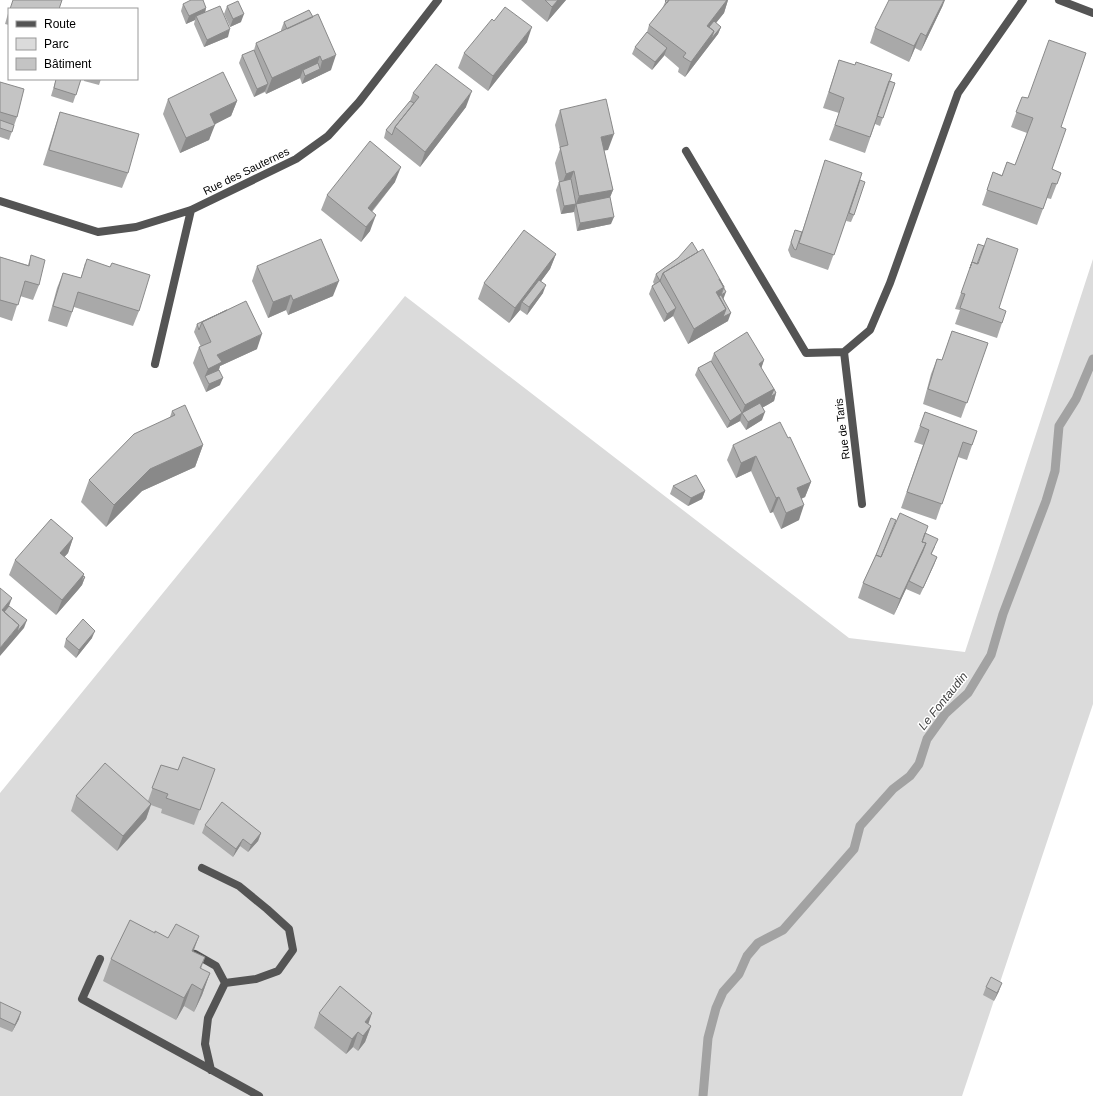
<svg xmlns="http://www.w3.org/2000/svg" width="1093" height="1096" font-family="Arial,sans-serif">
<rect width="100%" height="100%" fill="#fff"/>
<!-- green -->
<path fill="#dbdbdb" d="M1093,259V704L962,1096H0V793L405,296L849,638L965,652Z"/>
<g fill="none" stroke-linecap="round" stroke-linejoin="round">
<!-- stream -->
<path stroke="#a2a2a2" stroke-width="9" d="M703,1096L708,1038L716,1008L723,992L739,974L747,956L758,943L783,930L854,849L860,826L893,789L910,776L919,764L927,739L945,714L968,693L991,655L1003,614L1046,501L1055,471L1059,426L1076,399L1093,359"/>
<!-- service -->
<path stroke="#545454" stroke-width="8" d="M202,868L239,886L267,909L289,929L293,950L278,971L256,979L225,983
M195,954L216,966L225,983L208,1018L205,1044L211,1070
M100,959L82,999L259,1096"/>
<!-- minor -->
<path stroke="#545454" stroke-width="8" d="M1059,0L1093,13
M686,151L806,353L844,352L870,330L890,283L958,93L1023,0
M0,201L98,232L136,227L191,210L296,159L328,136L359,102L438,0
M844,352L862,504
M155,364L191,210"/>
</g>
<!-- wall -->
<path fill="#a9a9a9" d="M521,0H566L547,22Z
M666,0H728L724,13L716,23L721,27L718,34L685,77L678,72L679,68L664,55L652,70L632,54L635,47L647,32L649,25L662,9Z
M183,4L206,8L205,13L228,37L204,47L194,24L195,20L186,24L181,11Z
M943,5L921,51L915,48L909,62L870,43L875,28Z
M227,6L241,22L230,27L224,14Z
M9,10V25L5,24Z
M309,10L331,70L302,84L300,78L266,94L265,92L254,97L239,63L242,55L254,50L256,43L281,31V30L284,22Z
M527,42L488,91L458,68L464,53Z
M839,60L855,65L895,83L880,126L875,124L865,153L829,140L839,113L823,108Z
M56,79H81L73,103L51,96Z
M84,79H101L99,85L84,81Z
M0,82L17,117L9,140L0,137Z
M413,93L466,107L420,167L384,138L386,130L410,101Z
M1022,97L1061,127L1052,169L1061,173L1051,199L1047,198L1037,225L982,205L993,172L1002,175L1007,162L1015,165L1027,133L1011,127Z
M168,99L237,101L231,116L214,124L209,140L180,153L163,114Z
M560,110L608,150H604L613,190L610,197L611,224L577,231L574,212L561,214L556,190L559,182L555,163L560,149L555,125Z
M60,112L128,173L122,188L43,165L55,127Z
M825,160L860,180L854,215L851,222L846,221L849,212L828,270L791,257L788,250L795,230L802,232Z
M395,182L372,212L370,231L361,242L321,210L327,195Z
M556,254L550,269L541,281L543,293L527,315L520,310L509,323L478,299L484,283Z
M31,255L39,285L33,300L20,296L12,321L0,317V257L28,265Z
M678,258L724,299L728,321L688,344L673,316L664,322L649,294L652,286L654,284L653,282L656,274Z
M85,263L139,311L133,326L74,307L67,327L48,321L57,288L63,273L81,278Z
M257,266L333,296L288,315L286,310L268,318L252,281Z
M968,274L999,308L1002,323L997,338L955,324L960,310L955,309Z
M227,310L257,349L220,366L219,370L220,385L206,392L193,363L199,347H201L194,332L197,324Z
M952,331L988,343L961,418L923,404L931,374L937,359L942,360Z
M714,353L764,360L761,368L776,393L774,401L762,408V420L746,430L740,421L727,428L695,375L698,368L711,361Z
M172,411L203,445L195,467L142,491L106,527L81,502L89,480L170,417Z
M925,412L977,431L967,460L958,457L936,520L901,508L923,445L914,442Z
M788,438L811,482L805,497L801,499L799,520L781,529L773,512L770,513L751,471L736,478L727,460L733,445Z
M673,486L705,491L702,499L688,506L670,494Z
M925,533L935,547L931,555L937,557L920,595L906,589L894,615L858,598L863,583L876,555Z
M73,538L68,553L64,557L84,574L83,576L85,577L82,585L56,615L9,575L15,560Z
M92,638L76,658L64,647L66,639Z
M161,765L178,770L215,769L194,825L161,813L162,809L151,805L146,819L117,851L71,811L76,796L148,801Z
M205,825L261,833L258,841L248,852L240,846L233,857L202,833Z
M155,933L205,957L201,969L210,973L202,995L194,1012L184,1006L176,1020L103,981L111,959Z
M986,987L999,991L994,1001L983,995Z
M0,1002L19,1019L12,1032L0,1027Z
M319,1013L371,1026L365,1042L358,1051L353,1047L346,1054L314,1028Z"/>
<!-- shaded-wall -->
<path fill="#898989" d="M558,0H566L547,22L552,7Z
M727,0H728L724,13L706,35L707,26Z
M944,0H945L943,5L921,51L926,36Z
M206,8L204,16H196L195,20L186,24L189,16Z
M244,14L241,22L230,27L233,19Z
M532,27L527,42L488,91L493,76Z
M721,27L718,34L685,77L691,62L714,31Z
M230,29L228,37L204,47L207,40Z
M921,33L915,48L909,62L914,46Z
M667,48L664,56L652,70L655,62Z
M336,55L331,70L302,84L305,76L303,70L300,78L266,94L272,78L320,56L315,71L320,69L322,61Z
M268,84L265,91L254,97L257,89Z
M472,91L466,107L420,167L425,152Z
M237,101L231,116L206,129L215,125L209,140L180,153L186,138L210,114Z
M614,134L608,150L596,152L601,137Z
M401,167L395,182L362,223L368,208Z
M574,171L568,187L560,189L566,174Z
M613,190L607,205L576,204L579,196Z
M576,204L574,212L561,214L564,206Z
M376,215L370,231L361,242L366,227Z
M614,217L611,224L577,231L580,223Z
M556,254L550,269L525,303L522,302L520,310L509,323L515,308Z
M339,281L333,296L288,315L293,300Z
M546,285L543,293L527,315L529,307Z
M724,287L718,303L716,292Z
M726,292L723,300L721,295Z
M291,295L286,310L268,318L273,302Z
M676,308L673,316L664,322L667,314Z
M726,309L731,313L728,321L688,344L694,329Z
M262,334L257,349L220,366L216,378L205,376L208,369L217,355Z
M764,360L759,375V364Z
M223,378L220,385L206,392L209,384Z
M774,389L769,404L745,417L742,413L740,421L727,428L730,421L742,413L745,405Z
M776,393L774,401L769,404L772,396Z
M765,412L762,420L746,430L748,422Z
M203,445L195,467L142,491L106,527L114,505L150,469Z
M756,456L751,471L736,478L741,463Z
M811,482L805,497L791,503L797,488Z
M705,491L702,499L688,506L691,498Z
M779,497L773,512L770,513L776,498Z
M804,505L799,520L781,529L786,513Z
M73,538L68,553L59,563L60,553Z
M926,543L920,558L909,581L906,589L894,615L900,599Z
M937,557L934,565L920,595L923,588Z
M84,574L78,590L56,615L62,600Z
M85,577L82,585L78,590L81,582Z
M12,598L6,614L2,610Z
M27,620L24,628L0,656V648L19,625Z
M95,631L92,638L76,658L79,650Z
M151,804L146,819L117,851L123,836Z
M261,833L258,841L248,852L251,845Z
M243,839L240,846L233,857L236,849Z
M199,936L191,958L192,951Z
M210,973L202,995L194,1012L202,990Z
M1002,983L999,991L994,1001L997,993Z
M192,984L184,1006L176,1020L184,998Z
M21,1012L19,1019L12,1032L15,1025Z
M372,1013L367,1028L365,1022Z
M371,1026L365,1042L358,1051L363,1036Z
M358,1032L353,1047L346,1054L352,1039Z"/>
<!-- building -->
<path fill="#c4c4c4" stroke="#898989" d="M13,0H62L59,9H10Z
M191,0H203L206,8L189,16L183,4Z
M545,0H558L552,7Z
M666,0H669L667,3L665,1Z
M669,0H727L707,26L714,31L691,62L683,57L686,53L649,25Z
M889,0H944L926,36L921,33L914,46L875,28Z
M238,1L244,14L233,19L227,6Z
M220,6L230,29L207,40L196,16Z
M505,7L532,27L493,76L464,53L492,19L494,21Z
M309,10L313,17L287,29L284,22Z
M318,14L336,55L322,61L320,56L272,78L256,43Z
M714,21L721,27L711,39L714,31L709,27Z
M647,32L667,48L655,62L635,47Z
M1049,40L1086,53L1061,127L1066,129L1052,169L1061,173L1057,184L1052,183L1043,209L987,190L993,172L1002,176L1007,162L1015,165L1033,118L1016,112L1022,97L1028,98Z
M254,50L268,84L257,89L242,55Z
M839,60L855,65L856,62L892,74L870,137L835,125L844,98L829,92Z
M318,63L320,69L305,76L303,70Z
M436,64L472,91L425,152L395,127L419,97L413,93Z
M223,72L237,101L210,114L215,125L186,138L168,99Z
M56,79H81L76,95L54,88Z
M889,81L895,83L883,118L877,116Z
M0,82L24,89L17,117L0,112Z
M606,99L614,134L601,137L613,190L579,196L574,171L566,174L560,147L568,145L560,110Z
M410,101L414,103L395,127L392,135L386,130Z
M60,112L139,134L128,173L49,150Z
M0,120L14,125L12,132L0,128Z
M370,141L401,167L368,208L376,215L366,227L327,195Z
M825,160L862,173L834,255L799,243Z
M571,179L576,204L564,206L559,182Z
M860,180L865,182L854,215L849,213Z
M610,197L614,217L580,223L576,204Z
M524,230L556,254L515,308L484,283Z
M795,230L802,232L796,250L794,249L791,242Z
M987,238L1018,249L999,308L1006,311L1002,323L960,308L965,294L961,293L972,262L978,264Z
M321,239L339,281L293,300L291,295L273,302L257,266Z
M692,242L698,252L663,273L660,281L656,274L678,258Z
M978,244L984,246L977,264L972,262L970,268Z
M703,249L724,287L716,292L726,309L694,329L663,273Z
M31,255L45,260L39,285L25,281L18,305L0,300V257L29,266Z
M87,259L110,267L112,263L150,275L139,311L78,292L72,312L53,306L63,273L81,278Z
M719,279L726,292L721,295L731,313L723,317L726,309L719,296L721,295L724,287Z
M539,280L546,285L529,307L522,302Z
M660,281L676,308L667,314L652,286Z
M246,301L262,334L217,355L222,362L208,369L199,347L211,342L202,322Z
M227,310L202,322L199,330L197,324Z
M952,331L988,343L967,403L928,389L937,359L942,360Z
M747,332L764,360L759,364L774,389L745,405L714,353Z
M711,361L742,413L730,421L698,368Z
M219,370L223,378L209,384L205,376Z
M774,389L776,393L772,396H771Z
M760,403L765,412L748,422L742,413Z
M185,405L203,445L150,469L114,505L89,480L134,434L175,415L172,411Z
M925,412L977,431L972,445L963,442L942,504L907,492L929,430L920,426Z
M780,422L788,438L790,437L811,482L797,488L804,505L786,513L779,497L776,498L756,456L741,463L733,445Z
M696,475L705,491L691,498L673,486Z
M900,513L928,526L922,542L926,543L900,599L863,583L876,555L881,557Z
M891,518L896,520L881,557L876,555Z
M51,519L73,538L60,553L84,574L62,600L15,560Z
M925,533L938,539L931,554L937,557L923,588L909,581L923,551L926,543L922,542Z
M83,576L85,577L81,582Z
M0,588L12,598L2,610L19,625L0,648Z
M9,606L27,620L17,632L19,625L4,612Z
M83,619L95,631L79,650L66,639Z
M183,757L215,769L200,810L166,798L168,794L152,788L161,765L178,770Z
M105,763L151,804L123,836L76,796Z
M222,802L261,833L251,845L243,839L236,849L205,825Z
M130,920L155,933V931L168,938L176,924L199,936L192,951L205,957L200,968L210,973L202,990L192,984L184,998L111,959Z
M991,977L1002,983L997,993L986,987Z
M340,986L372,1013L365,1022L371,1026L363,1036L358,1032L352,1039L319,1013Z
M0,1002L21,1012L15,1025L0,1018Z"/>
<g text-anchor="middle" stroke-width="3" stroke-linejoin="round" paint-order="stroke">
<!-- street labels -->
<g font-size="11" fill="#000" stroke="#fff">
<text transform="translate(246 171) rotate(-26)" y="4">Rue des Sauternes</text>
<text transform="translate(842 429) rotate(-97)" y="4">Rue de Taris</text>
</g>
<!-- water labels -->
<g font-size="12" font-style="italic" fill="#434343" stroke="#fff">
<text transform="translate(943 701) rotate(-51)" y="4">Le Fontaudin</text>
</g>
</g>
<!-- legend -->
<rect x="8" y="8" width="130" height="72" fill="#ffffff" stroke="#999999"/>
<rect x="16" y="21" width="20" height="6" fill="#545454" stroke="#999999"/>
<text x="44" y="28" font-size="12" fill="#000000">Route</text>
<rect x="16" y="38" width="20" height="12" fill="#dbdbdb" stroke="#999999"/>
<text x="44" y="48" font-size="12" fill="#000000">Parc</text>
<rect x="16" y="58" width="20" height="12" fill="#c4c4c4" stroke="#999999"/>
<text x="44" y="68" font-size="12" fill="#000000">Bâtiment</text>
</svg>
